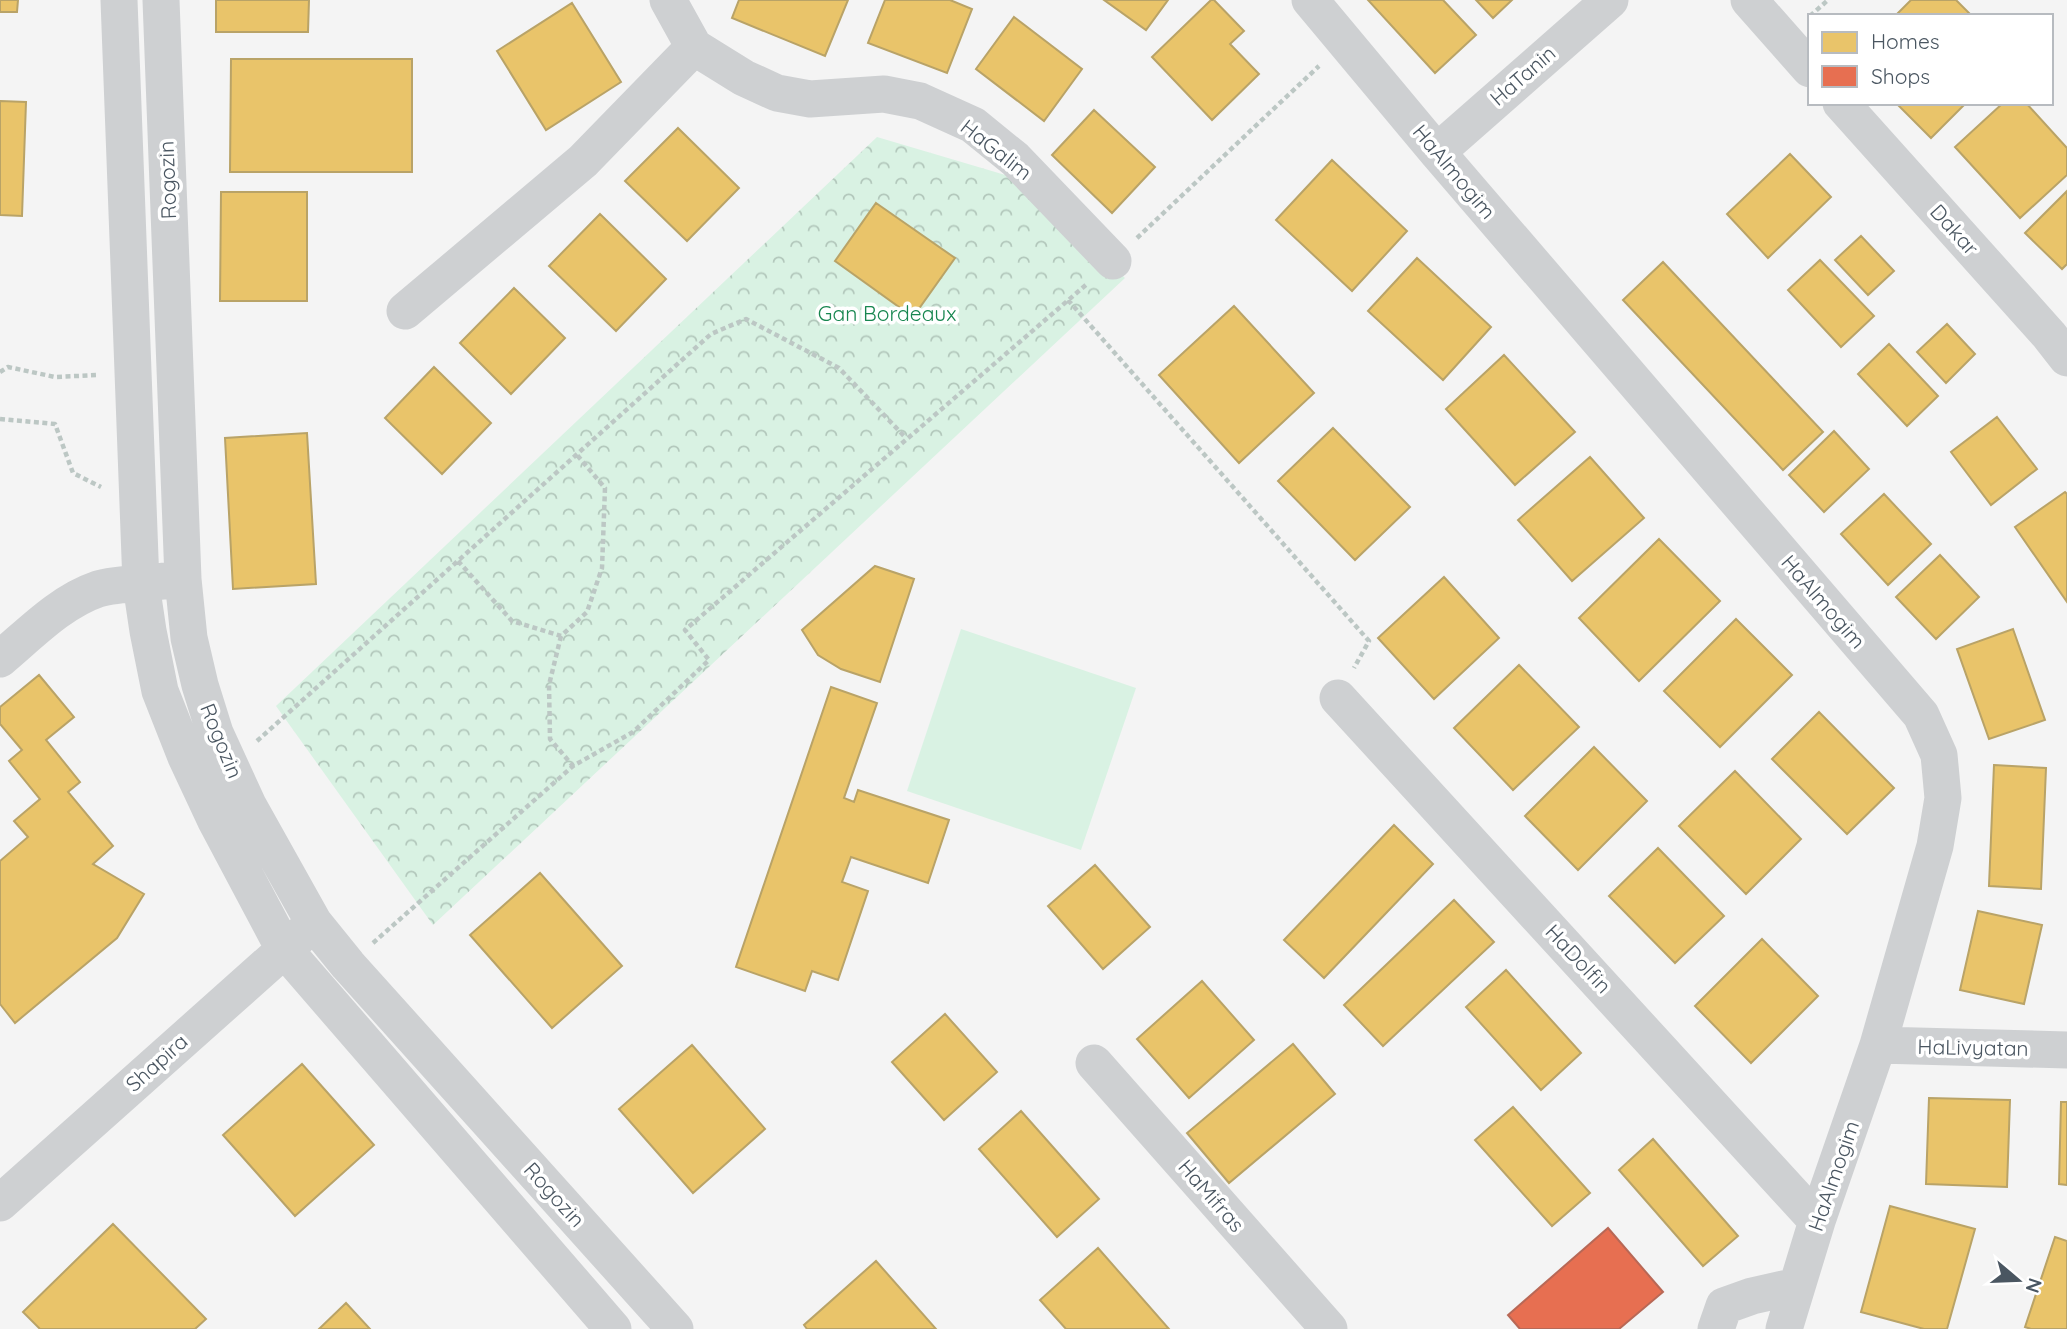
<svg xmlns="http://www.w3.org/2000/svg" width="2067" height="1329" font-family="Quicksand,sans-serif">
<defs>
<pattern id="forest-crowns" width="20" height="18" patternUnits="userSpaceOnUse" patternTransform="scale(1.75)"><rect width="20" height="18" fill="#d9f2e3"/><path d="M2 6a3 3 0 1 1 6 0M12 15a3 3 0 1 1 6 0" fill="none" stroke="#b2c7bb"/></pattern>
</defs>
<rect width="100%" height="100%" fill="#f4f4f4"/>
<!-- forest -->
<path fill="url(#forest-crowns)" d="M877,137L1019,179L1125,278L433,925L276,706Z"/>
<!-- pitch -->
<path fill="#d9f2e3" d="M961,629L1136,688L1081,850L907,791Z"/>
<!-- homes -->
<path fill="#e9c46a" stroke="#b9a367" stroke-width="2" d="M0,0H18L17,12H0Z
M216,0H309L308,32H216Z
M739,0H848L825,56L732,18Z
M885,0H950L972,9L947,73L868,43Z
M1104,0H1168L1146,30Z
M1211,0H1214L1244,31L1230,44L1259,74L1212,120L1152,57Z
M1368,0H1443L1476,35L1435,73Z
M1476,0H1512L1493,18Z
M1911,0H1956L1971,15L1895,16Z
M572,3L621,82L546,130L497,51Z
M1014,17L1082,69L1044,121L976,69Z
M231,59H412V172H230Z
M0,101L26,102L22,216L0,215Z
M1896,103H1966L1931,138Z
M2003,103H2026L2067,148V175L2020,218L1955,147Z
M1094,110L1155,167L1112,213L1052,155Z
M678,128L739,188L687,241L625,181Z
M1790,154L1831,197L1768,258L1727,214Z
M1332,160L1407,231L1352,291L1276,220Z
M2067,191V264L2062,269L2025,233Z
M221,192H307V301H220Z
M876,203L955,258L913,317L835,261Z
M600,214L666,279L616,331L549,266Z
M1861,236L1894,271L1868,295L1835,260Z
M1417,258L1491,327L1443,380L1368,311Z
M1820,260L1874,316L1841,347L1788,290Z
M1663,262L1823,432L1783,470L1623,300Z
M514,288L565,338L511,394L460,343Z
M1234,306L1314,393L1239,463L1159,375Z
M1947,324L1975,354L1946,383L1917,352Z
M1889,344L1938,396L1907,426L1858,374Z
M1504,355L1575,432L1515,485L1446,409Z
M434,367L491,423L442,474L385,418Z
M1997,417L2037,469L1991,505L1951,452Z
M1333,428L1410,507L1355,560L1278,481Z
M1834,431L1869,469L1824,512L1789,475Z
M307,433L316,584L233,589L225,438Z
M1590,457L1644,518L1572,581L1518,520Z
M2065,492L2067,494V602L2015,527Z
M1884,494L1931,544L1888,585L1841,534Z
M1659,539L1720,601L1639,681L1579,618Z
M1940,555L1979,597L1936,639L1896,597Z
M875,566L914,579L880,682L841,669L818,655L802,630Z
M1444,577L1499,638L1434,699L1378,638Z
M1736,619L1792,675L1720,747L1664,691Z
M2013,629L2045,720L1989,739L1957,649Z
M1519,665L1579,727L1513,790L1454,728Z
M39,675L74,717L46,740L80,782L68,792L113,846L93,864L144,894L117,938L15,1023L0,1004V861L28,837L14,821L40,799L9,761L22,750L0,724V707Z
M831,687L877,703L844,798L854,802L858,790L949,820L928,883L851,857L842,882L868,891L838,980L812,971L805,991L736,967Z
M1819,712L1894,788L1847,834L1772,759Z
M1594,747L1647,801L1578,870L1525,816Z
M1994,765L2046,768L2041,889L1989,886Z
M1735,771L1801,839L1746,894L1679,826Z
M1394,825L1433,864L1324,978L1284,940Z
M1658,848L1724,916L1675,963L1609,896Z
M1095,865L1150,927L1103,969L1048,906Z
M540,873L622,966L552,1028L470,935Z
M1454,900L1494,942L1383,1046L1344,1005Z
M1978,911L2042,925L2024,1004L1960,990Z
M1762,939L1818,996L1751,1063L1695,1006Z
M1506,970L1581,1053L1541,1090L1466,1007Z
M1202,981L1254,1040L1189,1098L1137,1039Z
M945,1014L997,1072L944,1120L892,1062Z
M1293,1044L1335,1094L1229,1183L1187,1133Z
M692,1045L765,1129L693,1193L619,1109Z
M302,1064L374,1145L295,1216L223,1135Z
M1929,1098L2010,1100L2007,1187L1926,1184Z
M2061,1102H2067V1185L2059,1184Z
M1513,1107L1590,1193L1552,1226L1475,1140Z
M1021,1111L1099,1199L1057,1237L979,1149Z
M1653,1139L1738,1236L1703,1266L1619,1170Z
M1890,1206L1975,1229L1947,1329H1924L1861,1312Z
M113,1224L206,1319L195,1329H40L23,1312Z
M2055,1237L2067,1241V1329H2031L2025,1327Z
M1098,1248L1169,1329H1066L1040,1300Z
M876,1261L936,1329H807L804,1325Z
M346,1303L370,1329H319Z"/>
<!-- shops -->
<path fill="#e76f51" stroke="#b86856" stroke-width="2" d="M1608,1228L1663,1292L1619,1329H1520L1508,1315Z"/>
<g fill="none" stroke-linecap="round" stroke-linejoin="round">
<!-- path -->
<path stroke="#bcc7c4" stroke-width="4.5" stroke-dasharray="5 3.5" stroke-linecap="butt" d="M1810,16L1828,0
M1137,238L1319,66
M1068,300L1369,641L1354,668
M0,372L8,367L55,377L98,375
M0,419L55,424L73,473L101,487
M458,561L512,621L561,636L587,612L602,568L605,488L577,455
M561,636L549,685L550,739L573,766
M257,741L711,334L746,319L839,368L906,438
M373,943L573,766L633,732L709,660L685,630L1087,284"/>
<!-- minor -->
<path stroke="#ced0d2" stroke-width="37" d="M119,0L141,584L148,631L160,691L186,757L215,819L284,949L613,1329
M161,0L183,579L189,638L200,685L215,733L248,805L314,923L348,965L675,1329
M668,0L694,47L744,78L777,93L810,99L884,94L920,101L973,125L1015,159L1113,261
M1310,0L1437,152L1921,715L1939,755L1943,798L1935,846L1878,1045L1817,1221L1784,1329
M1749,0L1810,69
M1841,103L2049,335L2067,358
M1437,152L1610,0
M405,311L583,161L694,47
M0,659C30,634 60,602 98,589C118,583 143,584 164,581
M1338,698L1817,1221
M1878,1045L2067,1050
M1094,1063L1329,1329
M0,1203L303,933
M1716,1329L1724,1306L1752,1296L1797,1286"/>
</g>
<g text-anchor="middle" stroke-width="7" stroke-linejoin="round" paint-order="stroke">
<!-- street labels -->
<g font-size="21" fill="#4a5661" stroke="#fff">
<text transform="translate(1523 76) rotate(-41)" y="7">HaTanin</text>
<text transform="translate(996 150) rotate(38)" y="7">HaGalim</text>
<text transform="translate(1454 172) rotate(50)" y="7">HaAlmogim</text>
<text transform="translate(168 180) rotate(-92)" y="7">Rogozin</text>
<text transform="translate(1954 230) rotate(48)" y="7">Dakar</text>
<text transform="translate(1823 602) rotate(49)" y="7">HaAlmogim</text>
<text transform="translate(221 741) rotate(68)" y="7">Rogozin</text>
<text transform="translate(1578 959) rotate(47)" y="7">HaDolfin</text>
<text transform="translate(1973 1048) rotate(1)" y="7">HaLivyatan</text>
<text transform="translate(157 1063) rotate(-42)" y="7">Shapira</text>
<text transform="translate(1834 1176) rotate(-71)" y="7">HaAlmogim</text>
<text transform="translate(554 1195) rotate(48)" y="7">Rogozin</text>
<text transform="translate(1211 1196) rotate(49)" y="7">HaMifras</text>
</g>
<!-- park labels -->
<g font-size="21" fill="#17864f" stroke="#fff">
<text x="887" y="321">Gan Bordeaux</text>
</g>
</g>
<!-- legend -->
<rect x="1808" y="14" width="245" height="91" fill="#ffffff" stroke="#b7bbc0" stroke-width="2"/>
<rect x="1822" y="32" width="35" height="21" fill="#e9c46a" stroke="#b7bbc0" stroke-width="2"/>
<text x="1871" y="49" font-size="21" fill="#4a5661">Homes</text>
<rect x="1822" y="66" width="35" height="21" fill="#e76f51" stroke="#b7bbc0" stroke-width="2"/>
<text x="1871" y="84" font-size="21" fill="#4a5661">Shops</text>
<!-- north arrow -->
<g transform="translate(2018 1280) rotate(109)" stroke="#ffffff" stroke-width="5" paint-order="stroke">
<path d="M0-5L12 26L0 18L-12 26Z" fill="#4a5661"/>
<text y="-10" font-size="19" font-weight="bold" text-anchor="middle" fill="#4a5661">N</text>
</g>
</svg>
